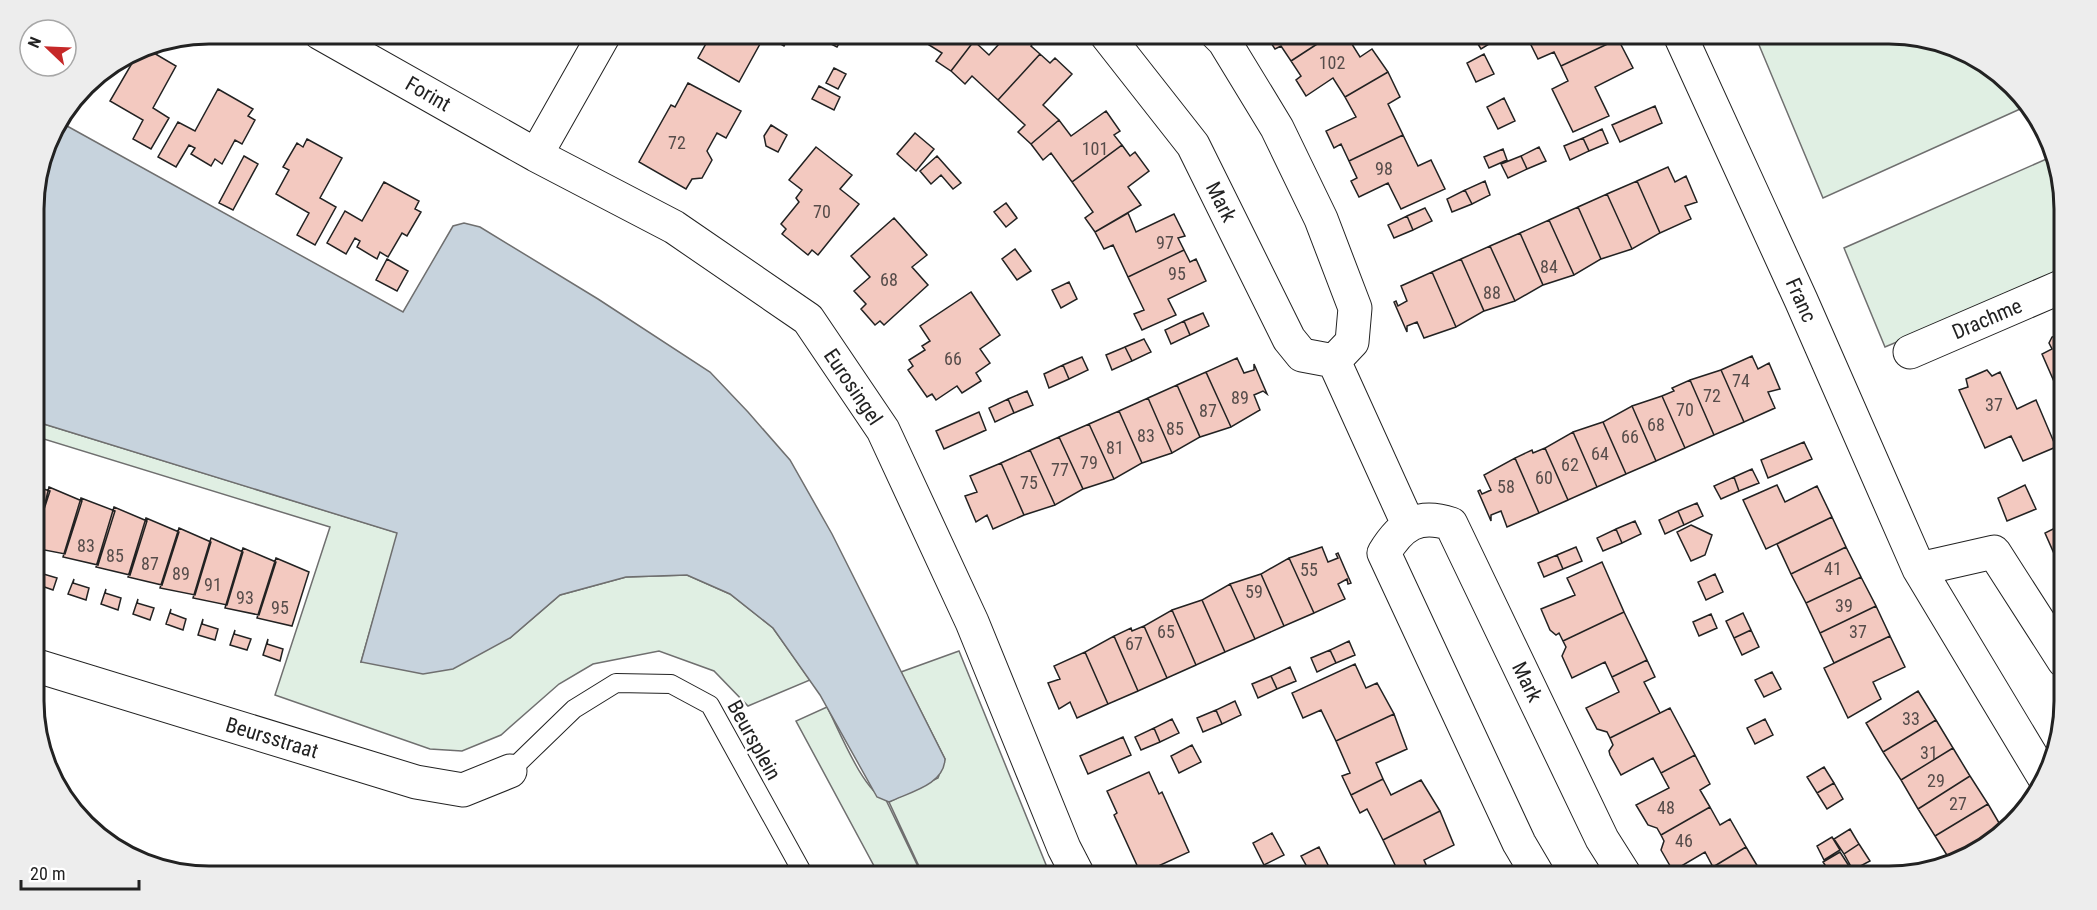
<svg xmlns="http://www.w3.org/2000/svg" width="2097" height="910" font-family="'Roboto Condensed',sans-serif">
<rect width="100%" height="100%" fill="#fff"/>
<!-- green -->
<path fill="#e0efe3" stroke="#6f6f6f" stroke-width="1.5" d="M1754,33H1889L1956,46L2029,105L1823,198Z
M2051,157L2062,185L2063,272L1885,347L1844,248Z
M34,421L398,533L361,662L510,638L560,595L626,577L687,575L730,594L773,628L810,680L748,706L714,671L659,651L593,664L559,684L501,735L462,751L430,749L275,695L330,527L34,436Z
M959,651L1051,877H924L889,802L938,778L945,759L901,672Z
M827,707C839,730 863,791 886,800L923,877H880L796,721Z"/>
<!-- water -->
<path fill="#c7d3dd" stroke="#6f6f6f" stroke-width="1.5" d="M58,121L403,312L453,226L464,223L480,227L598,299L710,372L748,412L790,460L832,534L945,759C944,785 910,792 889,802L877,797L820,695L773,628L730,594L687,575L626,577L560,595L510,638L453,669L423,674L361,662L397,533L34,421L33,196L51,130Z"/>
<!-- building -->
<path fill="#f3c9c0" stroke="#222" stroke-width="1.5" d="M490,33H514L511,39L506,37L503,40Z
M712,33H791L784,46L765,35L739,82L698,58Z
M824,33H845L837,47L827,42Z
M910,33H961L974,41L951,71L936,61L942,53Z
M1009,33H1028L1035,40L1031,46L1040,54L998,100L972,76L965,84L951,71L974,41L989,55Z
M1267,33H1334L1291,61L1281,46L1275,49L1265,34Z
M1334,33H1345L1360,57L1372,49L1388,72L1345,97L1333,78L1306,96L1296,80L1301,76L1291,61Z
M1471,33H1507L1481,49Z
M1525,33H1615L1618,39L1561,66L1554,52L1538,59Z
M1618,39L1633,68L1595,87L1609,116L1573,132L1552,89L1568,81L1561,66Z
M142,46L176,66L153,108L169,118L151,149L133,139L143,120L110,101Z
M1040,54L1050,63L1055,58L1072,74L1043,105L1059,120L1031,144L1018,132L1025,125L998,100Z
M1484,54L1494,74L1476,82L1467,63Z
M834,68L846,74L838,89L826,83Z
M1388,72L1400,97L1388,104L1403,135L1349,161L1341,144L1334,148L1326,131L1356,117L1345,97Z
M688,83L741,111L726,138L717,133L707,151L712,160L702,178L692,179L686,189L639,162L671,105L675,107Z
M819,86L840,97L834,110L812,99Z
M218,89L253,109L248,116L255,120L242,144L235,140L222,164L215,159L211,166L191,154L195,148L189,145L176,167L158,157L178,122L195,131Z
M1504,98L1515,121L1498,129L1487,107Z
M1655,106L1662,123L1620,142L1612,125Z
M1106,111L1120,131L1114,135L1122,145L1072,182L1051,153L1043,160L1031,144L1059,120L1071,136Z
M771,125L787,135L778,152L766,146L764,136Z
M1602,129L1608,143L1589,151L1583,138Z
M915,133L934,149L916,171L897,154Z
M1403,135L1418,166L1431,160L1445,189L1401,209L1388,183L1359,197L1351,181L1357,178L1349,161Z
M1583,138L1589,151L1570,160L1564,146Z
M307,139L342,158L320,198L336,207L315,245L297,235L309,213L276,194L289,170L283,167L297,143L303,147Z
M1122,145L1130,156L1135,152L1149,171L1128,187L1141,205L1095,232L1085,218L1093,212L1072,182Z
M816,147L852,175L840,189L859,204L818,255L812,250L808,255L782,234L786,229L781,224L799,202L796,198L802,190L789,180Z
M1539,147L1546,161L1527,169L1521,156Z
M1503,149L1507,160L1489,168L1484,157Z
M244,156L258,164L233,210L219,203Z
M937,156L961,183L953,189L941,175L931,184L920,171Z
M1521,156L1527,169L1508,178L1501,164Z
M1668,167L1675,182L1686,176L1697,202L1685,206L1691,219L1660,233L1637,181Z
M1485,181L1490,195L1472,204L1465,190Z
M1637,181L1660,233L1632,249L1607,194Z
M384,182L419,201L415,209L421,212L407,236L402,233L388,257L380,252L377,259L357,247L360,241L355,238L346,254L327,243L345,211L362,221Z
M1465,190L1472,204L1452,212L1447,199Z
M1607,194L1632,249L1601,259L1578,207Z
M1006,203L1017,218L1006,227L994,212Z
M1578,207L1601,259L1574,275L1549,220Z
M1425,208L1432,221L1413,230L1407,216Z
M1128,213L1136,232L1174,214L1185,236L1178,238L1184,250L1128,277L1113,245L1104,249L1095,232Z
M1407,216L1413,230L1394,238L1388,225Z
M894,218L927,255L912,267L928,285L884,325L880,321L875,325L861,309L866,304L854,291L870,277L851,256Z
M1549,220L1574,275L1543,285L1520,233Z
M1520,233L1543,285L1515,301L1490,246Z
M1490,246L1515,301L1484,311L1461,259Z
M1015,249L1031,271L1017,280L1002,259Z
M1184,250L1190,262L1196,259L1206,281L1168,299L1176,315L1142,330L1134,314L1144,310L1128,277Z
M387,259L408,271L397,291L376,280Z
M1461,259L1484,311L1456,327L1432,272Z
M1432,272L1456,327L1424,338L1417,322L1407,326V332L1394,302L1396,301L1398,306L1407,301L1401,286Z
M1069,282L1077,299L1061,308L1052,290Z
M971,292L1000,335L980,349L990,363L976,373L981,381L962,393L957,386L936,400L932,394L927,397L908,370L913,366L909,360L925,350L922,346L930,341L920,326Z
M1203,313L1209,326L1190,335L1184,321Z
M1184,321L1190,335L1171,344L1165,330Z
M2063,333V402L2042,354L2052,349L2049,343L2052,337Z
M1144,339L1151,352L1132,361L1125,347Z
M1125,347L1132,361L1112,370L1106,355Z
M1752,356L1758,369L1769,363L1780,389L1768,392L1775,408L1744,422L1721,370Z
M1082,357L1088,370L1069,379L1063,365Z
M1237,358L1244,373L1254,370V364L1267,394L1263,391L1254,395L1260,410L1231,427L1206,372Z
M1063,365L1069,379L1049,388L1044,374Z
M1721,370L1744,422L1714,435L1690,380Z
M1987,370L1992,376L2000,372L2017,409L2036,400L2056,447L2023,461L2011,436L1985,448L1959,390L1968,387L1966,379Z
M1206,372L1231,427L1200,437L1177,385Z
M1690,380L1714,435L1685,448L1662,396L1674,391L1672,388Z
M1177,385L1200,437L1172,453L1148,398Z
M1027,391L1033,405L1014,413L1008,399Z
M1662,396L1685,448L1656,461L1632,406Z
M1148,398L1172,453L1142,463L1119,411Z
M1008,399L1014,413L995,422L989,408Z
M1632,406L1656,461L1626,474L1603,422Z
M1119,411L1142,463L1114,479L1089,424Z
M979,412L986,430L944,449L936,431Z
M1603,422L1626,474L1597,487L1573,432Z
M1089,424L1114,479L1083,489L1059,437Z
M1573,432L1597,487L1568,500L1545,448Z
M1059,437L1083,489L1055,505L1030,450Z
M1804,442L1812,459L1768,478L1761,460Z
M1545,448L1568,500L1539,513L1515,458L1532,450L1533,453Z
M1030,450L1055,505L1024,515L1001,463Z
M1515,458L1539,513L1507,527L1501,511L1491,515V521L1478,491L1480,490L1482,494L1491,490L1484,475Z
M1001,463L1024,515L993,529L987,515L976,522L965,496L977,492L970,476Z
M1752,469L1759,483L1739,491L1734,477Z
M1734,477L1739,491L1721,499L1714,486Z
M1777,485L1785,502L1817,486L1832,517L1766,549L1743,500Z
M2025,485L2036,509L2007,521L1998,498Z
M34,486L50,491L34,540Z
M49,487L82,501L65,554L34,548Z
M81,498L115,511L98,565L63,557Z
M1697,503L1703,516L1684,525L1678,511Z
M114,507L147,521L130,575L96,567Z
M1678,511L1684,525L1665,534L1659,520Z
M1832,517L1846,547L1791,574L1777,544Z
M146,518L179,532L162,585L128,577Z
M1635,521L1641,534L1622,543L1616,529Z
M2063,524L2064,566L2060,567L2045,533Z
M1691,525L1712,535L1705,555L1691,561L1677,532Z
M179,528L211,542L195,595L160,588Z
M1616,529L1622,543L1603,551L1597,538Z
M211,538L243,552L227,605L193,598Z
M1322,547L1328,562L1338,558L1336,554L1338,553L1351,583L1348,584L1347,579L1338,584L1345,599L1314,613L1289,558Z
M1576,547L1582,561L1563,569L1557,555Z
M1846,547L1861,577L1806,603L1791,574Z
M243,548L276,562L259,615L225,608Z
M1557,555L1563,569L1544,577L1538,563Z
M276,558L309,572L292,626L257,618Z
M1289,558L1314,613L1284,626L1261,574Z
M1602,562L1624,612L1563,641L1559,633L1556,635L1550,630L1541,609L1575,595L1567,578Z
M41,569L40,573L57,578L53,590L36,584Z
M1261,574L1284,626L1255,639L1230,584Z
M1715,574L1723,592L1706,600L1698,582Z
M1861,577L1876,606L1820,633L1806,603Z
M74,579L73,583L89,588L86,600L68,594Z
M1230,584L1255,639L1225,652L1202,600Z
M106,589L105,593L121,598L118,610L101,604Z
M138,599L137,603L154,608L150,620L133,614Z
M1202,600L1225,652L1196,665L1172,610Z
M1876,606L1890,636L1834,663L1820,633Z
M171,609L170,613L186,619L183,630L166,624Z
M1172,610L1196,665L1167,678L1144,626Z
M1624,612L1647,660L1612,677L1605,662L1572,678L1562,656L1566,647L1563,641Z
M1743,613L1751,630L1734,638L1726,621Z
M1711,614L1717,628L1699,636L1693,622Z
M203,619L202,624L218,629L215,640L198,635Z
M1144,626L1167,678L1138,691L1114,636L1131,628L1132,631Z
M235,630L234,634L251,639L247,650L230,645Z
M1751,630L1759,647L1742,655L1734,638Z
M1114,636L1138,691L1108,704L1085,652Z
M1890,636L1905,667L1873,682L1881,699L1848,718L1824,668Z
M268,639L267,644L283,649L280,661L263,655Z
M1349,641L1355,655L1336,663L1330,650Z
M1330,650L1336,663L1317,672L1311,658Z
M1085,652L1108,704L1077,718L1070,702L1059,709L1048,683L1060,679L1054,666Z
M1647,660L1655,677L1644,682L1660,713L1610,738L1607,732L1597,729L1586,708L1619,692L1612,677Z
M1355,664L1366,688L1377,683L1394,714L1336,741L1321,710L1303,718L1292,693Z
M1290,667L1296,681L1277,689L1271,676Z
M1772,672L1781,689L1764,697L1755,680Z
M1271,676L1277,689L1258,698L1252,684Z
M1918,691L1936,720L1883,752L1866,723Z
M1235,701L1241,715L1222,724L1216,710Z
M1670,708L1695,755L1661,773L1653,758L1621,775L1610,755L1609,751L1613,745L1610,738Z
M1216,710L1222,724L1203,732L1197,718Z
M1394,714L1407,749L1376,763L1383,779L1351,795L1342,776L1350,773L1336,741Z
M1172,719L1179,733L1160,742L1154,728Z
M1765,719L1773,735L1755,744L1747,728Z
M1936,720L1953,748L1901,780L1883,752Z
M1154,728L1160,742L1141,750L1135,737Z
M1123,737L1131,755L1088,774L1080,756Z
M1192,745L1201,762L1179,773L1171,756Z
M1953,748L1970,776L1918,809L1901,780Z
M1695,755L1710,784L1700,790L1710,807L1661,835L1657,828L1648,825L1636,805L1669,788L1661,773Z
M1824,767L1834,783L1817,793L1807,777Z
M1149,772L1159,794L1162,792L1189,852L1141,874L1114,815L1117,813L1107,791Z
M1970,776L1988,804L1935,836L1918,809Z
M1383,779L1391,795L1421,780L1440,811L1383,840L1367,809L1360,813L1351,795Z
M1834,783L1843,799L1827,809L1817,793Z
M1988,804L2002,828L1992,841L1975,851L1950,860L1935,836Z
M1710,807L1720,825L1730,819L1746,847L1713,867L1705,852L1673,871L1661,850L1664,841L1661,835Z
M1440,811L1454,845L1424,860L1431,876L1392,877L1391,874L1398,871L1383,840Z
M1850,829L1859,844L1844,854L1834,839Z
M1272,833L1284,855L1264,865L1253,843Z
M1832,837L1840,850L1824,860L1817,846Z
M1859,844L1870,861L1853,870L1844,854Z
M1319,847L1328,865L1311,874L1301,856Z
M1746,847L1764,877H1719L1713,867Z
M1840,852L1849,866L1855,877H1833L1823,862Z"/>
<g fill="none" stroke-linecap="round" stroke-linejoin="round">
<!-- lane casing -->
<g stroke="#222" stroke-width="20">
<path id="lane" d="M510,771L574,709L616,683L671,684L710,705L805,877"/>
</g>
<!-- street casing -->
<g stroke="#222" stroke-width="35">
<path id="street" d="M320,33L536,155L674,227L808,319L883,430L972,622L1064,848L1079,877
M1105,33L1193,145L1289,339L1302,355L1334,361L1352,342L1355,308L1321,219L1277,128L1224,41L1216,33
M1679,33L1801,300L1919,569L2044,777
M536,155L605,33
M1910,352L2063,286
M1334,361L1408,524
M1919,569L1994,552L2064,661
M34,665L416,782L463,790L510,771
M1539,877L1519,843L1384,553C1401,525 1418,513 1451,524L1602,839L1626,877"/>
</g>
<!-- lane -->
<use href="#lane" stroke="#fff" stroke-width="18"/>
<!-- street -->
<use href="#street" stroke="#fff" stroke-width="33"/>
</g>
<g text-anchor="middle" stroke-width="4.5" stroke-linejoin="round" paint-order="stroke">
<!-- number labels -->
<g font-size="18" fill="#564c4a">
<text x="1332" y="69">102</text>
<text x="677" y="149">72</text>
<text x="1095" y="155">101</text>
<text x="1384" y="175">98</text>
<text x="822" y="218">70</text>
<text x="1165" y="249">97</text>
<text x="1549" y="273">84</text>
<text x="1177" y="280">95</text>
<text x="889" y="286">68</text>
<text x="1492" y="299">88</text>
<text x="953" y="365">66</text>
<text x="1741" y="387">74</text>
<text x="1712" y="402">72</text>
<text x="1240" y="404">89</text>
<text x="1994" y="411">37</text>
<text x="1685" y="416">70</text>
<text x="1208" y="417">87</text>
<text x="1656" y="431">68</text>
<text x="1175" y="435">85</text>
<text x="1146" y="442">83</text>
<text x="1630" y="443">66</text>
<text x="1115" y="454">81</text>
<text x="1600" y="460">64</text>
<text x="1089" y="469">79</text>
<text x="1570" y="471">62</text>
<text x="1060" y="476">77</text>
<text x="1544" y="484">60</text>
<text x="1029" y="489">75</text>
<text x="1506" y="493">58</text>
<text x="86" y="552">83</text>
<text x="115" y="562">85</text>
<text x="150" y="570">87</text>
<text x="1833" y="575">41</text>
<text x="1309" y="576">55</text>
<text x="181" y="580">89</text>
<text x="213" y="591">91</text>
<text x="1254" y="598">59</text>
<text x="245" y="604">93</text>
<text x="1844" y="612">39</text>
<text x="280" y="614">95</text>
<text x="1166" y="638">65</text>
<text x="1858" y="638">37</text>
<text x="1134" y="650">67</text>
<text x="1911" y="725">33</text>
<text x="1929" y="759">31</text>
<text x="1936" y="787">29</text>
<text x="1958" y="810">27</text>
<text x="1666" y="814">48</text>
<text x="1684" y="847">46</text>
</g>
<!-- street labels -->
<g font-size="21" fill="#222" stroke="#fff">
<text transform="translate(428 94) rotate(30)" y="7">Forint</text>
<text transform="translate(1221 202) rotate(63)" y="7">Mark</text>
<text transform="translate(1801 300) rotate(66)" y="7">Franc</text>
<text transform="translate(1987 319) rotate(-23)" y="7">Drachme</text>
<text transform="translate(853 387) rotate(56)" y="7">Eurosingel</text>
<text transform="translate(1527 682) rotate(64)" y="7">Mark</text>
<text transform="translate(272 738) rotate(17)" y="7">Beursstraat</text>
<text transform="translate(754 740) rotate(61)" y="7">Beursplein</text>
</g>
</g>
<!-- crop -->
<path d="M0 0H2097V910H0ZM209 44H1889A165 165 0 0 1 2054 209V701A165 165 0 0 1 1889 866H209A165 165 0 0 1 44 701V209A165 165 0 0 1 209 44Z" fill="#ededed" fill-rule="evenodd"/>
<path fill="none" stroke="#222" stroke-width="3" d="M209 44H1889A165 165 0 0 1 2054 209V701A165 165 0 0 1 1889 866H209A165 165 0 0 1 44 701V209A165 165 0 0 1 209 44Z"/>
<!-- north arrow -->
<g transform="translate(48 48) rotate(293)"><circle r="28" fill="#ffffff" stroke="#a7a7a7" stroke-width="1.5"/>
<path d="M0-4.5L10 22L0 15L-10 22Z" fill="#c62828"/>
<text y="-9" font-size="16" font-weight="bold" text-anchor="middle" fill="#222222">N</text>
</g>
<!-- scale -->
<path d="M21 880v9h118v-9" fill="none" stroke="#222222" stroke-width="3"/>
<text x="30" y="880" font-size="18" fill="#222222" stroke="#ffffff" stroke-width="4.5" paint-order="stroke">20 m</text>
</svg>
